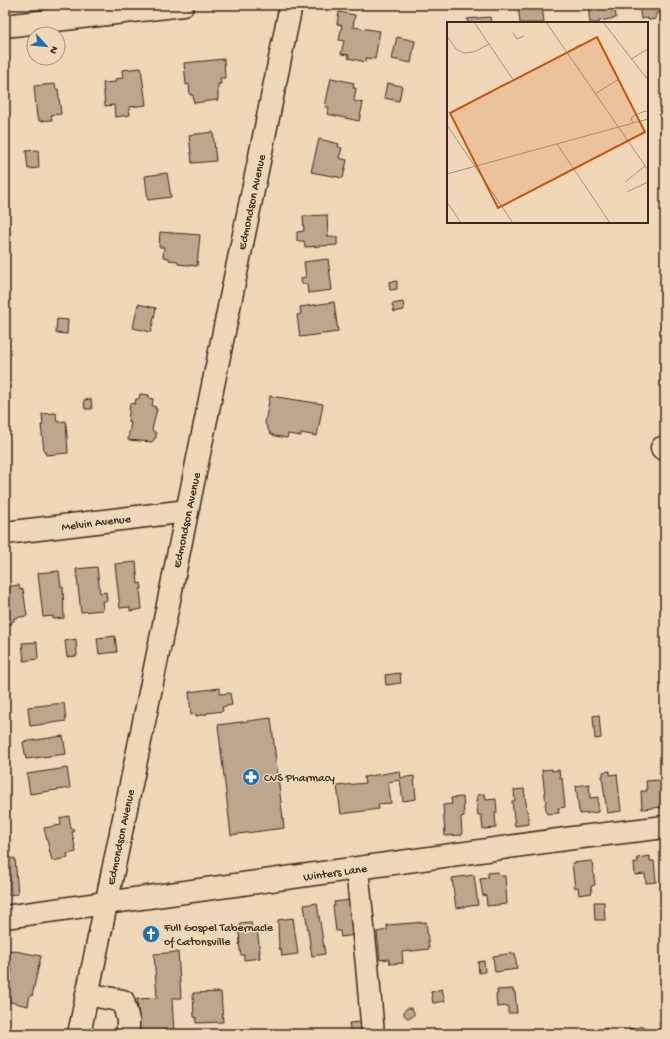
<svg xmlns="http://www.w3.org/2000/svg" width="670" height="1039" font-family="'Gochi Hand',sans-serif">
<rect width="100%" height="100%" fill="#efd7b7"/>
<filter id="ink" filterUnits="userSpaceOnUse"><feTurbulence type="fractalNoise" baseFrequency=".025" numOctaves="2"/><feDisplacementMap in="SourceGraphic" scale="8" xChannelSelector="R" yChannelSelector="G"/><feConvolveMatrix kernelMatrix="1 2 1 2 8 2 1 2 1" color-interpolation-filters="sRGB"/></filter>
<g filter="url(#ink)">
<!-- building -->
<path fill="#bda68c" stroke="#3b2a1e" d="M518,5H542L544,23H520Z
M588,5H615L616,18L599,21V23H590Z
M639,5H665V12L656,13V19L648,20V18L641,19Z
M339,12L355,15L353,27L380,31L375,59L366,58V62L348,58L349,55L341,54L344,41L339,40L342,25L337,24Z
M490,17L491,23H468L467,19Z
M397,37L415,41L411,63L392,59Z
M224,59L225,78H220L221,84H218V100L194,103L193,95H190L189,84L186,85L184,63Z
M141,68L146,105L129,107L130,115L115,117L114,105L105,106L103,83L116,82L115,79L123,78L122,70Z
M331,78L354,83L353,88H356L354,101L363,103L359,121L327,114L329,107H325Z
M387,83L402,86L399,101L384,98Z
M55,84L56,89H58L61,114L51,115L52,120L39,121V117L37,118L34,86Z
M213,132L216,161L192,163L189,135Z
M319,139L339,144L338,147L342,148L339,158L347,160L343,178L311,172Z
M38,150L39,168L28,169L26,151Z
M167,173L171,197L148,200L145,176Z
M327,215L328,237H337V245L305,247L304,241H297V232L304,231L303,216Z
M160,232L200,235L197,266L178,264V261L169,260V258L163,257L164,247H159Z
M328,259L332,290L308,293L307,284H302L301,278L306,277L304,262Z
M397,281V289L390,290L389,282Z
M334,302L338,332L300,337L297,315L301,314L300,307Z
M403,302L404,310L394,312L392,304Z
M138,304L156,308L151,332L133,328Z
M57,319L68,320L67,334L56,333Z
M140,394L149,395V398L153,399L152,406L156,407L155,409H157L152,430L156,433V437L152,442L128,440L131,422H128L130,403L135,404L136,399H139Z
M270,396L323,404L317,436L301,433V436L288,434L287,438L275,436L270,433L265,423Z
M91,399L92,409H85L84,400Z
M56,413L57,422L66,421L68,453L46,455L45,451H44L41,425H43L42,414Z
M136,562L138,584L141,583L142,589H140L142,609L130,611V607L120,608L115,564Z
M97,567L100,593L106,592L107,601H102L103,610L81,612L76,569Z
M59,571L61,587H63L64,618L53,619V616L43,617L38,573Z
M19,585L20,590L23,589L27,616L14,618V621L11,622L12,624L7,625L5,613V587Z
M115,636L117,652L99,654L97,638Z
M76,639L77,656L67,657L65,641Z
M37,642L38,659L24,661L22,643Z
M400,673L401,683L386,685L385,675Z
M220,688V694L230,693L232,705L222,707L223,711L207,713V714L196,716V714L191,715L189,692Z
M64,703L66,721L30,726L28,707Z
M599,715L601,738L595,739L593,716Z
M271,718L284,828L231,835L218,725Z
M63,736L66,754L26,759L23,742Z
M67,768L70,788L30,794L27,774Z
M552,769V771L559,770L560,778H562L565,807L558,808L559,813L547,814L545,804L546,803L542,770Z
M400,771L401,778L414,776L416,799L403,801L400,780L388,782L391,803L378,804L379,809L341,814L337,786L365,783L364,777Z
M610,771V775L617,774L621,811L607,813L602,776H603V772Z
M660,780L663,807L642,809L641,791H647L646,781Z
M589,784L590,798L598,797V812L580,814V811H579L576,786Z
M524,789L529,824L515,826L512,801H515L514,790Z
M485,794L486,800L496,799L497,813H495L496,828L483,829L481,815H478L476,801H478L477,795Z
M463,797L464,816L461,817L462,835L445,836L443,805L452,804L451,798Z
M69,816L71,829L73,828L74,832H72L76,852L67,854L68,858L52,861L44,828L61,825L60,818Z
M650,856V861H654L656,882L646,883L645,874L635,875L634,863L638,862L637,858Z
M15,858L18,894L5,895V859Z
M592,861L595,885L591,886L592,893L579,895L578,887L575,888L572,863Z
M498,872L499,876H505L507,904L487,906L486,895L483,896L480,879L488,878V873Z
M474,875L478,905L456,908L452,878Z
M350,900L356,935L341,937L340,931H336L333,906H335L334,902Z
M594,902H604L605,920H595Z
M317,903L325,954L312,956L304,905Z
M293,918L298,954L282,956L281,949H279L278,920Z
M251,922L252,929L257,928L260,953H259L260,958L244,960V955H241L239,943H240L239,931L241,930L240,923Z
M426,922L429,949L402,952L403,963L390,964L389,959L380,960L377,932L387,930V925Z
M10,950L41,956L32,996L30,995L28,1006L6,1001L12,968L7,967Z
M178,952L181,998H172L174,1034H140L137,999L157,998L154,954Z
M515,953L517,969L495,972L493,956Z
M484,961L485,972L479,973L478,962Z
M442,989L445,1001L433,1003L431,992Z
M513,989V992H515L517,1013H508V1006L497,1007L496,994H498L497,990Z
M221,992L223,1022L196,1023V1017H194L193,993Z
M404 1013a5 5 0 1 1 10 0a5 5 0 1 1-10 0Z
M665,1021V1034H661L659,1022Z
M360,1022L362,1034H351L349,1023Z
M644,1026L646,1034H630L629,1029Z
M607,1028L608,1034H595V1030Z"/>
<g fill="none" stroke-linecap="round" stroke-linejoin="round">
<!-- minor casing -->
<g stroke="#3b2a1e" stroke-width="25">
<path id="minor" d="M5,26L183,5
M662,448H665
M5,533L187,511
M357,869L367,965L373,1034
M5,917L573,838L665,827
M87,994L123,1001L128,1020V1034"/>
</g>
<!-- major casing -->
<g stroke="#3b2a1e" stroke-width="25">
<path id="major" d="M79,1034L139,746L291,5"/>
</g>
<!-- minor -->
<use href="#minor" stroke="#efd7b7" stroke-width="22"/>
<!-- major -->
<use href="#major" stroke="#efd7b7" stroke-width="22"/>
</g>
</g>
<!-- icons -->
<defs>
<g id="pharmacy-disc" transform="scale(0.9)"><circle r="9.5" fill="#1f6fb2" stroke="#efd7b7"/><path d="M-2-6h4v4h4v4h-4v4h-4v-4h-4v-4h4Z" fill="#fff"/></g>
<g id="church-disc" transform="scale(0.9)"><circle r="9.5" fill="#1f6fb2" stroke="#efd7b7"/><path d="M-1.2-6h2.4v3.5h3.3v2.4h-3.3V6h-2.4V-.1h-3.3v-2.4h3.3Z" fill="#fff"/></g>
</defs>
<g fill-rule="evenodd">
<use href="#pharmacy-disc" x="251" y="777"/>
<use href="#church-disc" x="151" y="934"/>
</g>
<g text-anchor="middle" stroke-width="3" stroke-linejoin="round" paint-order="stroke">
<!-- street labels -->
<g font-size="12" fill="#3b2a1e" stroke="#efd7b7">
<text transform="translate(251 202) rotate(-78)" y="4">Edmondson Avenue</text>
<text transform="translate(186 520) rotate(-78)" y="4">Edmondson Avenue</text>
<text transform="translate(96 522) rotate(-7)" y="4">Melvin Avenue</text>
<text transform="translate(120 837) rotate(-78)" y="4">Edmondson Avenue</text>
<text transform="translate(335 872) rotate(-8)" y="4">Winters Lane</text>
</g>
<!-- poi labels -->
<g font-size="12" fill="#3b2a1e" stroke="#efd7b7" text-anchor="start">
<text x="264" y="781">CVS Pharmacy</text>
<text x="164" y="931">Full Gospel Tabernacle<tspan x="164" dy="14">of Catonsville</tspan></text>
</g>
</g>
<!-- overview -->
<g transform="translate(447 22)">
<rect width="201" height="201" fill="#efd7b7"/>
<path fill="none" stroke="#a7927a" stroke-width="1" d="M27,0L67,59M99,0L201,148M156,0L201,58M66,11L70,17L77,14M0,14L9,27L17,31L27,30L42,22M120,31L133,22M184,37L201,27M148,72L172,57M186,101L184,96L186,94L198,89L201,90M0,103L66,201M110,122L163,201M0,152L201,97M178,160L198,144M180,170L201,160M0,180L14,201"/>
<path fill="#ce520f" fill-opacity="0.15" stroke="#ce520f" stroke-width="2" d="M150,15L198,110L51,186L3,91Z"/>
<rect width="201" height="201" fill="none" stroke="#3b2a1e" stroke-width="2"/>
</g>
<!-- margin -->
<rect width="670" height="1039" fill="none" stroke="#efd7b7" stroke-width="20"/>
<rect x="10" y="10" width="650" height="1019" fill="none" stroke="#3b2a1e" stroke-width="1.5" filter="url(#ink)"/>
<!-- north arrow -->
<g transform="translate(46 46) rotate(117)"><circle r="19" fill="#efd7b7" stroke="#a7927a"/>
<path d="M0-3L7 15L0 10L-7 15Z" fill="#1f6fb2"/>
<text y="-6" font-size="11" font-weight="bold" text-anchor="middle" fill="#3b2a1e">N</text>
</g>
</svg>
